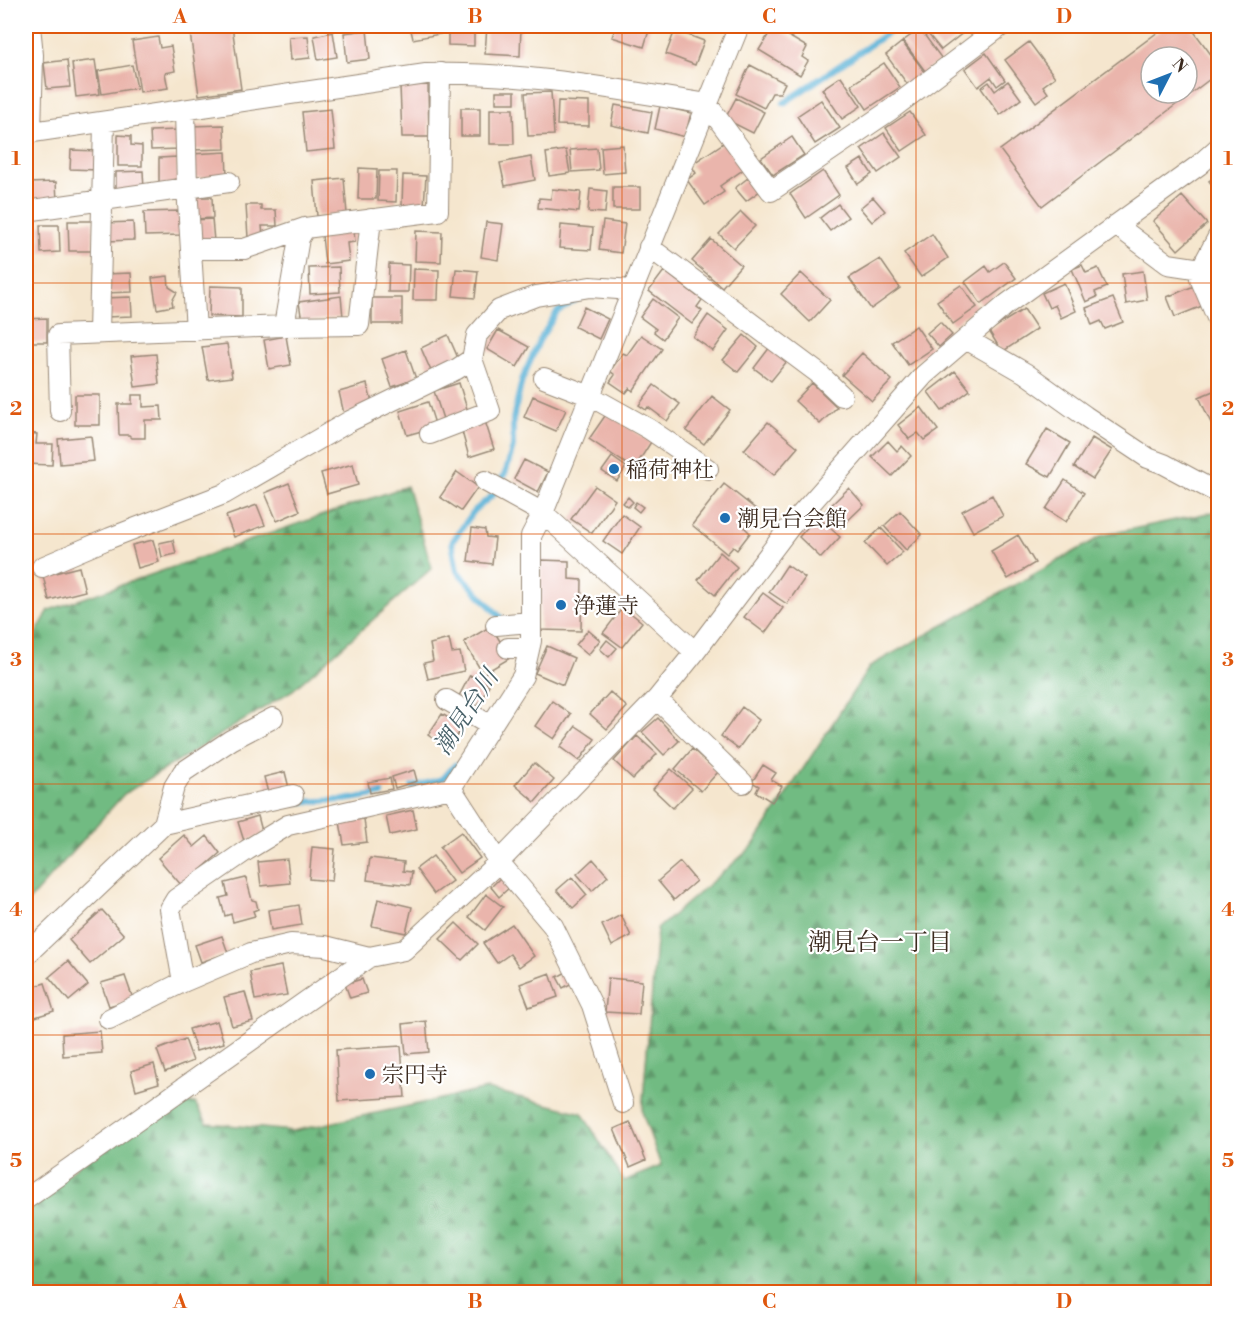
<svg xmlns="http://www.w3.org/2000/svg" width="1244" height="1318" font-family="'Libre Bodoni','Noto Serif JP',serif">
<defs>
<pattern id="forest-firs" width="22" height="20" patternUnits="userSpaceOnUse" patternTransform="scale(1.5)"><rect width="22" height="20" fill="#71bb82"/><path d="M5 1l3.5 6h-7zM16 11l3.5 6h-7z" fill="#5e986a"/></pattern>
</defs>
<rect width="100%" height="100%" fill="#fff"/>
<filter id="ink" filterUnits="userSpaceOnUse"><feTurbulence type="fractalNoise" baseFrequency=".0167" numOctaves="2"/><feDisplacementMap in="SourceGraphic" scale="12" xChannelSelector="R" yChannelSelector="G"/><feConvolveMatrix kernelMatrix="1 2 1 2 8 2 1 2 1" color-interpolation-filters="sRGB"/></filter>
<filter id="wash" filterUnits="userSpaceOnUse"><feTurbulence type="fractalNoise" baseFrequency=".008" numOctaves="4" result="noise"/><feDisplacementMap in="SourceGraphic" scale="24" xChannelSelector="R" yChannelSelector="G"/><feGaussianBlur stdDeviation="1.35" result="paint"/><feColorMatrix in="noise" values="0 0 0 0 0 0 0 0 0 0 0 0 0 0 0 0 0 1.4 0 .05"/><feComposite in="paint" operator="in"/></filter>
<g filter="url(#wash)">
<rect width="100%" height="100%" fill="#f5e6ce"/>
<!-- forest -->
<path fill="url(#forest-firs)" stroke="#567250" stroke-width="1.5" d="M407,486L432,568L293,690L124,794L26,904V651L49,610Z
M1218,511V1292H26V1206L162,1101L195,1103L207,1123L293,1131L487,1089L582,1113L624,1181L661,1166L642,1112L657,929L752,847L870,666L1104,535Z"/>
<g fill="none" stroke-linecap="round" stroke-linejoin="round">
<!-- stream -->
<path stroke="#59b1d6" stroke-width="6" d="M784,103L898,26
M504,621L457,571L452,542L474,511L494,494L506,471L513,447V419L522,380L539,341L557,312L583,295
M412,787L443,779L455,765
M294,802L344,800L382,794"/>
</g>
<g id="blocks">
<!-- building -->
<path fill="#eab5ac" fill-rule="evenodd" d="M189,26H232L241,89L199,95Z
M410,26H438L440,34L413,39Z
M448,26H474V46L448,45Z
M487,26H521L520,56L485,54Z
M616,26L650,27L644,47L612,37Z
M939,26H965L968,29L941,50L928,34Z
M1166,26H1190L1218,64V73L1042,206L1000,150ZM1151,57H1187V93H1151Z
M773,27L807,47L802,57L808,61L800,75L759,50Z
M920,29L942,59L925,71L903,41Z
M367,30L370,59L347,62L344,33Z
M675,30L704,41L695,65L666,54Z
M333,32L337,57L318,60L314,36Z
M308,36L310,58L291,60L289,37Z
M158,37L160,48L171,46L175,71L165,73L168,88L140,92L132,41Z
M902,42L925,72L908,85L886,55Z
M1029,42L1055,77L1043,86L1048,93L1036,102L1005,60Z
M986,53L1005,80L997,86L991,77L978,87L965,69Z
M67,60L70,87L47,89L44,63Z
M95,60L100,94L76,97L72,63Z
M884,63L900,87L867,109L851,85Z
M132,65L137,88L102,94L98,71Z
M750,65L785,83L780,93H772L764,108L736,94Z
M841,76L861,106L842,119L822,89Z
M1008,81L1021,99L1000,115L981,88L989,82L995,91Z
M428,85L429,137H402L400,86Z
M496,91H515V103H496Z
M551,92L554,135L528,136L525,93Z
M736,98L764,112L753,133L725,119Z
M821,100L840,128L815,144L797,116Z
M558,101L589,102V126L557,125Z
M615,105L652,112L648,133L611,125Z
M660,106L691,113L685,137L655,129Z
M461,108H480V136H461Z
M331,109L335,149L306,152L302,112Z
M490,109H513L514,144H490Z
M910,112L926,135L902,151L886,128Z
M224,125L225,149L191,150L190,126Z
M178,130L179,149L151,150L150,131Z
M884,133L901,157L878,173L861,149Z
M118,135L131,136V145L142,146V166H118Z
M792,137L804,155L773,175L761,158Z
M725,142L744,169L720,186L724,192L705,205L687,180L696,173L691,165Z
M623,145L625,172L603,174L601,147Z
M597,148L599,170L572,172L570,150Z
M71,150L98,151V170L70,169Z
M566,150L570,173L549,176L546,153Z
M226,152L227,176L192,178L191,154Z
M177,157L178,185H159V158Z
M531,157L535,180L505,186L500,163Z
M862,159L872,174L858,184L848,168Z
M359,168L377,169L376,199H358Z
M143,171L144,190L116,191V172Z
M379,171H397L396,202L378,201Z
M823,171L839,195L806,218L790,194Z
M753,174L764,188L746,201L735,188Z
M1218,174V193L1209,181Z
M403,175L426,176L424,206L402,205Z
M344,178L347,214L317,216L314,181Z
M56,182L57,201L29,202L28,183Z
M613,187H640V209H613Z
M552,189L581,192L579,212L538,208L539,198L551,199Z
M590,189L607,191L605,213L588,212Z
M1182,196L1207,224L1178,250L1153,221Z
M193,197H212L213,218L194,219Z
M873,197L885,211L872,222L860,208Z
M838,204L848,217L830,231L820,218Z
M246,205H261V210H276L277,226H262L263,237L248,238Z
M179,211L180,235L145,236L144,212Z
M741,212L755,226L734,248L719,234Z
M212,219L214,241L195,242L194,220Z
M68,221H93V251H69Z
M603,221L625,224L621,253L599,250Z
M133,222L134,240L106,241L105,223Z
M486,222L503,224L498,260L481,257Z
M40,225H59L60,252L41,253Z
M561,225L593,228L591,250L559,248Z
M354,231L355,242L347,243L349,261L325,264L322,235Z
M416,231L442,232L441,262L415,261Z
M932,234L948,258L921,277L904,253Z
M711,239L741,265L722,287L692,261Z
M880,259L900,288L871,309L849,278Z
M1004,262L1016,278L981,304L965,282L986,266L990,272Z
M389,264L409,265L408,292H388Z
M1082,265L1086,273L1098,268L1107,287L1095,292L1097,297L1086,302L1072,269Z
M339,267L340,292L310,294L309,268Z
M414,269L439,270L438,300H413Z
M456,269L478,271L475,298L453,296Z
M664,271L702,300L697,307L702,311L692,324L649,291Z
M1143,271L1147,300L1126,304L1122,274Z
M131,273L132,292L105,293L104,274Z
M801,273L830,300L810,322L781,294Z
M168,276L169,287L177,292L172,301L173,306L157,309L152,278Z
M1064,283L1076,311L1061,318L1055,305L1049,308L1042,293Z
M961,285L977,307L953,324L937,301Z
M210,286L242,287V317L209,316Z
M1194,286L1202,306L1175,317L1167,297Z
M341,296L343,317L302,322L299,302Z
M131,297L132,316L105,317L104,298Z
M372,298H402V324H372Z
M1113,298L1123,322L1105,329L1101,321L1092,325L1086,308Z
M653,299L678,318L663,339L654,332L656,329L640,317Z
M584,307L608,319L599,339L575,327Z
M1024,309L1037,329L1002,352L989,331Z
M708,315L728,330L713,351L693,337Z
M47,318V342H26V319Z
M940,322L952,335L939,347L927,333Z
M916,326L932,349L908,365L892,342Z
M498,330L529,347L517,367L487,349Z
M448,335L458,358L431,371L421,348Z
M641,335L662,349L633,391L630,388L626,393L610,382L615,375L610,371L623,353L627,355Z
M744,335L758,347L738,372L723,360Z
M286,336L291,365L269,369L264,340Z
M227,344L232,377L208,380L202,347Z
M770,347L788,360L771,381L754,368Z
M406,350L416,379L392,387L382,359Z
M862,353L892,380L872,401L842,375Z
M156,354L159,384L135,387L131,356Z
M26,357H30L29,381H26Z
M955,371L970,390L942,411L928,392Z
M459,383L468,412L443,419L434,391Z
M812,383L837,407L820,424L795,401Z
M367,384L373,406L344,414L339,392Z
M654,385L680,404L667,421L648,407L646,410L639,405Z
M1218,389V419L1211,423L1199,397Z
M75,395H100V425H75Z
M132,395H143V407L161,406L162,420H145V438H132L129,435H119L118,404H132Z
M533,396L566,410L556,431L524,417Z
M712,396L730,410L704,444L686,430Z
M428,402L436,427L407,435L400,411Z
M921,407L938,430L924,440L918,433L909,439L898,425Z
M607,413L651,442L634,469L589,439Z
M485,421L494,449L469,457L461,428Z
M768,422L798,447L774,475L744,450Z
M1047,429L1070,443L1050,477L1026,464Z
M26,433L37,434L36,444H53L52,465L26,464Z
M91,436L94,461L60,464L58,439Z
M1092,438L1112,450L1093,479L1074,467Z
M888,441L897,451L902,446L911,456L892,476L872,457Z
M612,457L626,467L617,481L602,471Z
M524,460L548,472L538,492L514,479Z
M353,464L358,485L327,494L321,473Z
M457,472L478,487L461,511L440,497Z
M1065,480L1084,493L1066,522L1046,509Z
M289,483L300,511L277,521L265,493Z
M724,484L758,511L745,528L750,533L737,550L733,547L727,554L692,525Z
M595,486L615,500L592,533L571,519Z
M849,488L864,505L841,527L825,511Z
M992,495L1003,516L973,532L962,511Z
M628,497L633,502L628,507L623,503Z
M636,502L643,507L639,512L633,507Z
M257,505L265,525L234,537L226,516Z
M900,511L922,535L906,550L884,526Z
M622,514L640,527L622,554L603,541Z
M817,516L840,537L821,558L799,537Z
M472,528L485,530L486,537L495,538L492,564L468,561Z
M881,528L903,552L887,566L865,543Z
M1018,535L1035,563L1008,579L991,551Z
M153,540L159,562L138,568L132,545Z
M173,540L176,554L162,557L159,543Z
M720,552L737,567L715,595L698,580Z
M541,560L569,561V579L582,580L581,631L540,630Z
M787,565L805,578L787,604L769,592Z
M79,567L85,591L49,600L43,576Z
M763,593L783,608L765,633L744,617Z
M623,607L642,622L622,647L603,633Z
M491,626L510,658L483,674L464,642Z
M588,630L600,640L588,655L576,645Z
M449,639L452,653L460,652L464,671L428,679L424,663L433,661L430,644Z
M607,640L617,648L609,657L600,649Z
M547,646L574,658L563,685L535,673Z
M470,675L489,685L477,708L458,698Z
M610,692L627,707L607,729L590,714Z
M552,701L571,714L554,739L535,726Z
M742,707L759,720L738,749L721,736Z
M442,714L463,727L448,749L428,735Z
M658,718L679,741L664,755L642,732Z
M576,726L595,739L579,761L560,747Z
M637,736L657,754L633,779L614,761Z
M692,749L718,772L701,791L675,769Z
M534,763L554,780L535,802L515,785Z
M763,765L776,773L771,780L782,786L772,802L756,792L759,786L752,782Z
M671,769L692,788L673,808L653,789Z
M414,770L417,781L395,788L392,777Z
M285,772L289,788L268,793L264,777Z
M390,778L392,789L370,793L368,782Z
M413,810L417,829L390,835L386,816Z
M258,816L263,835L244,841L238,822Z
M364,819L367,842L344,845L340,822Z
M461,832L480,858L459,873L440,847Z
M184,835L194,847L207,836L220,853L182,886L158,858Z
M312,847L335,849L332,881L309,879Z
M433,856L452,881L434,894L416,869Z
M370,858L404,862L403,871L412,872L410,885L367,880Z
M287,859L290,883L261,886L258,862Z
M593,859L608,876L592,891L577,874Z
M680,862L696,881L674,900L658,881Z
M501,877L510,887L499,897L491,887Z
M572,877L587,895L573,908L557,890Z
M246,878L252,900L256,901L258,909L253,911L255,916L233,922L231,914L225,916L220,898L228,896L225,883Z
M486,894L503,907L485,930L469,917Z
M378,899L412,907L406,933L372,926Z
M299,905L302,925L271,930L268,910Z
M102,910L124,935L90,964L69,940Z
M621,915L631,936L612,946L602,925Z
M456,923L478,944L462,960L440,939Z
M512,924L534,956L519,967L510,954L497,963L483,943Z
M222,936L228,953L201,962L195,945Z
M68,961L88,985L69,1001L49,977Z
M281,966L287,995L255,1000L250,972Z
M570,970L576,981L563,988L557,977Z
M550,973L558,997L529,1007L520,984Z
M125,976L133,999L109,1006L101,983Z
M608,978L642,981L639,1014L605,1012Z
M362,979L367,993L350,998L345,984Z
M45,983L54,1011L29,1019L26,1007V989Z
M245,992L253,1021L232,1026L224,997Z
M217,1021L224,1043L196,1051L189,1029Z
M426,1021L429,1052L406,1054L403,1024Z
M100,1031L102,1053L63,1056L62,1034Z
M185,1039L193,1061L165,1072L157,1050Z
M401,1046L405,1097L339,1101L336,1050Z
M154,1064L159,1083L136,1090L131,1071Z
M630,1122L646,1160L630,1167L614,1129Z"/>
</g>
</g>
<g filter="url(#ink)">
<use href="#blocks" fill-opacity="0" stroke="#988876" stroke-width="1.5"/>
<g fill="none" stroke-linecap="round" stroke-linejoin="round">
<!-- minor casing -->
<g stroke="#988876" stroke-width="22">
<path id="minor" d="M30,26L33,55L31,133
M185,111L187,187L196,330
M26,133L426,74C521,71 614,89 707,104L771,191L889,111L1001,26
M26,211L229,182
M1116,225L1168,264L1201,269
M1218,237L1201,269L1200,278L1218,320
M649,247L818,373L842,396
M191,249H244L305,228
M284,326L359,325L371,219
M99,333L104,123
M966,339L1025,373L1085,416L1148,458L1164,464L1218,493
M544,378L590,396L649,429L708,469
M60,411L58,335L284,326L299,238L305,228L438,211L440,73
M430,434L490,411L472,359
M485,481L543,513L695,652
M42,567L110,538L224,494L350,421L457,369L472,359L477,335L499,310L536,296L590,287L632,290
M496,625L531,622
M508,648H529
M657,699L743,783
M447,700L491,726
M451,788L499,862L553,926L592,1005L623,1103
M164,824L293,795
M26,955L164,824L174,787L183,772L231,740L273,718
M183,982L170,909L176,899L247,850L288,825L451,788L523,676L531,641V536L543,513L739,26
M109,1019L183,982L251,953L291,944L325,946L369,957
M26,1199L369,957L404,950L499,862L657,699L695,652L789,528L924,375L1007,304L1199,165L1218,148"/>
</g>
<!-- minor -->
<use href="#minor" stroke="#fff" stroke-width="20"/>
</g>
</g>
<!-- grid -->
<path fill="none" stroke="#df570d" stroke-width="1.5" stroke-opacity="0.55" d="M328,26V1292M622,26V1292M916,26V1292M26,283H1218M26,534H1218M26,784H1218M26,1035H1218"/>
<!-- markers -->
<g fill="#1f6fb2" stroke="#fff" stroke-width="2">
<circle cx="614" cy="469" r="6"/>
<circle cx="725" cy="518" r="6"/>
<circle cx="561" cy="605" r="6"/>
<circle cx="370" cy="1074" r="6"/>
</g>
<g text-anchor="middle" stroke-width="4.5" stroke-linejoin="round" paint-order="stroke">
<!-- poi labels -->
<g font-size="22" fill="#3b2a1e" stroke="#fff" text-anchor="start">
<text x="626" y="477">稲荷神社</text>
<text x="737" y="526">潮見台会館</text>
<text x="573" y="613">浄蓮寺</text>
<text x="382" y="1082">宗円寺</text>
</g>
<!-- water labels -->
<g font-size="24" font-style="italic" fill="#476068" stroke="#fff">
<text transform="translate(466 712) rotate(-57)" y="8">潮見台川</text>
</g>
<!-- neighbourhood labels -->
<g font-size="24" fill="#3b2a1e" stroke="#fff">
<text x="880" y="950">潮見台一丁目</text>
</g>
</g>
<!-- margin -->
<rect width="1244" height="1318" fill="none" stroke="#fff" stroke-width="66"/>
<!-- north arrow -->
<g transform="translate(1169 75) rotate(48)"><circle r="28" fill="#ffffff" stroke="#b1aaa5" stroke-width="1.5"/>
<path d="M0-4.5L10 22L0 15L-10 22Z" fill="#1f6fb2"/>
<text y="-9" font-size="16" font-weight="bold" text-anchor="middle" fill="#3b2a1e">N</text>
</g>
<rect x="33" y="33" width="1178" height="1252" fill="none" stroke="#df570d" stroke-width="2"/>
<g font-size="20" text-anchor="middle" font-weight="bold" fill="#df570d">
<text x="180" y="23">A</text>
<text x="475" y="23">B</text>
<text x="769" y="23">C</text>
<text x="1064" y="23">D</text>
<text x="16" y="165">1</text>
<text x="1228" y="165">1</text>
<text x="16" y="415">2</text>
<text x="1228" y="415">2</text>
<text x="16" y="666">3</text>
<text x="1228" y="666">3</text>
<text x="16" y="916">4</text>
<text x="1228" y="916">4</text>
<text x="16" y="1167">5</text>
<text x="1228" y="1167">5</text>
<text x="180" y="1308">A</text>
<text x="475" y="1308">B</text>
<text x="769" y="1308">C</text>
<text x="1064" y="1308">D</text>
</g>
</svg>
